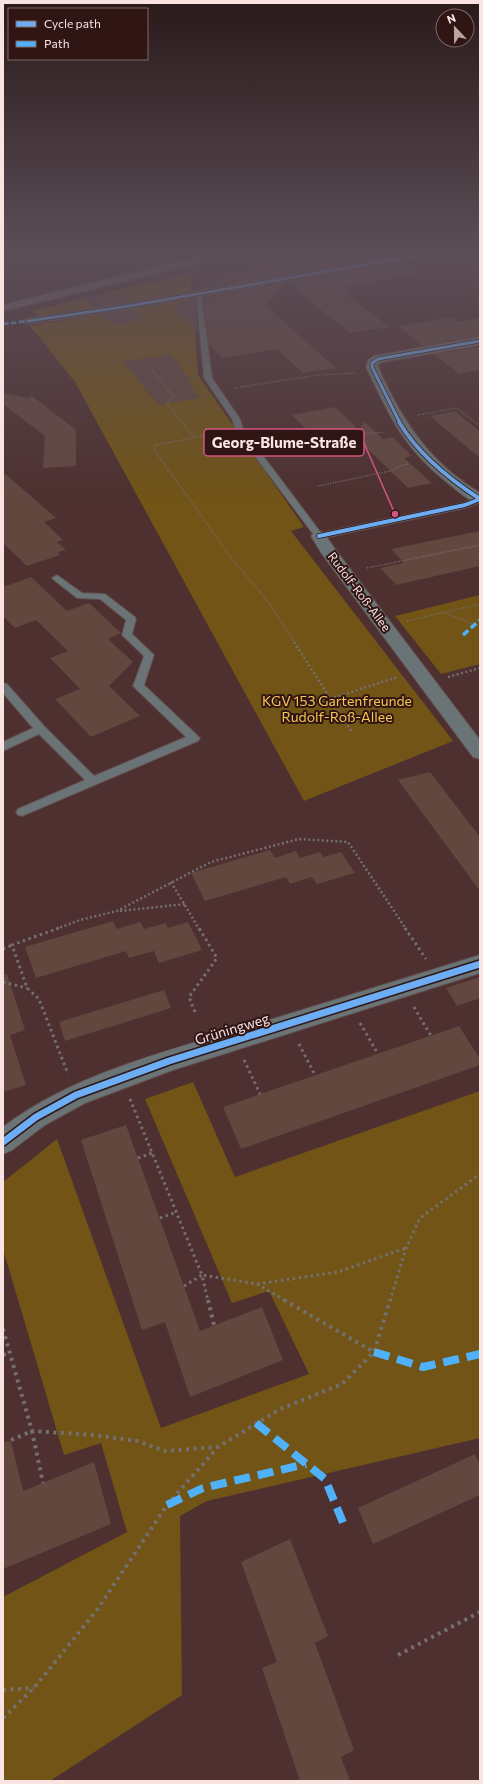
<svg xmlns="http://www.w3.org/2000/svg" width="483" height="1784" font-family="Commissioner,sans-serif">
<rect width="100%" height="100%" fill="#4d302f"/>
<!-- green -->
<path fill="#715416" d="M190,273L192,293L46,316L36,315L32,311Z
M193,298L198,375L304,527L291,531L453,741L304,801L75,382L30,326Z
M480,595V664L441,674L395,616Z
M193,1082L235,1177L480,1091V1438L207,1501L180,1516L182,1695L50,1781H3V1597L127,1532L101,1443L64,1455L3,1249V1182L57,1139L161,1428L309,1374L269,1291L232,1303L145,1099Z"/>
<!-- building -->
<path fill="#62473f" d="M343,253L392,255L199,289L224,275L319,259L316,258Z
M404,262L417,271L413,272L415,274L344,287L349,291L344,292L389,327L350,333L288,283Z
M286,283L266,306L336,368L303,373L277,349L222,358L209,344L203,298Z
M122,292L129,301L93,307L83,298Z
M195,299L198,333L171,305Z
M135,309L144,320L113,325L102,315Z
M452,317L458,322L480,318V336L423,346L398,326Z
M480,347V370L459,374L434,354Z
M171,355L192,382L188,383L200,398L158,405L123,361Z
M3,393L28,398L32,396L76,430V466L43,468L45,436L3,404Z
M335,407L358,429L314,437L292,415Z
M455,411L480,432V458L430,416Z
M365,422L383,439L392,437L412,456L404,458L432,483L408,488L353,435Z
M3,472L56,518L44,522L63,540L57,542L66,550L58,552L60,555L27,566L3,543Z
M480,531V566L396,585L380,568L404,563L391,549Z
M31,577L67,611L89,603L121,633L108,639L133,662L109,686L140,716L91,737L55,699L80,689L50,658L68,651L36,620L15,628L3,616V587Z
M430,772L480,837V891L398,780Z
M270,850L275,858L296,851L300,858L320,852L323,857L341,852L355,873L317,884L312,877L290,884L286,877L205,901L191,873Z
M113,921L117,929L140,922L144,929L166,923L168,928L188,922L202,950L159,963L154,951L129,958L126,951L36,978L25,947Z
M7,974L25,1030L10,1035L26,1085L3,1092V975Z
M480,977V998L457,1006L446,988Z
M164,990L171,1008L65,1041L59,1022Z
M459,1026L480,1059V1065L241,1149L223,1107Z
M126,1125L200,1331L262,1307L283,1360L190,1397L165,1322L142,1330L81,1140Z
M11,1441L23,1491L94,1462L111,1524L3,1569V1442Z
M475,1454L480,1465V1495L373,1544L358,1508Z
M290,1539L328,1636L315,1643L354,1750L341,1757L350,1781H300L262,1668L277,1662L241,1562Z"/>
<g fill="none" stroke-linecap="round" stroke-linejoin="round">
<!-- service casing -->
<g stroke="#634c4b" stroke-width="2">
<path id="service" d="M42,253L59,255L78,253L59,259Z
M196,294L201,295L212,378L240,419L243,429L321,533L463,503L480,496V502L465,508L319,539L316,538L236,431L232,419L204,378Z
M57,575L82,593L105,594L135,617L136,619L132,634L154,655L144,685L200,738L198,741L22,816L18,815L16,812L18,809L85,780L39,734L3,751V742L33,728L3,693V683L7,684L44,726L94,776L186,737L133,686L144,656L122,635L126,620L100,599L77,598L54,580L52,578Z"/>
</g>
<!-- minor casing -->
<g stroke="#634c4b" stroke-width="2">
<path id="minor" d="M411,253H436L431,256L123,310L28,324L22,321L28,318L123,304Z
M480,337V345L382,362L378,364C379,373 386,382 389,390C411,434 437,467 480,493V503C468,501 458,491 449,484C403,448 390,417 366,367L368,360L374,356Z
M319,531L324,533L335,549L480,740V759L473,757L322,554L311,536L314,533Z
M480,955V973L173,1070L85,1103L45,1125L12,1150L3,1154V1127C71,1076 156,1054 237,1030C318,1005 399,980 480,955Z"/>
</g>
<!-- motorway casing -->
<g stroke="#634c4b" stroke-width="2">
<path id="motorway" d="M214,253H233L232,255L3,311V305Z"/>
</g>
<!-- path-far3 -->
<path stroke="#746f70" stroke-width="1.5" stroke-dasharray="1 1.5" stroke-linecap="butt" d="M149,366L173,396L167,404L194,437
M235,388L317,375L355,373
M418,415L457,408L480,426
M332,429L341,437L384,432
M223,432L155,445L154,450L233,560L270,604L295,643
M318,486L395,470L399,466L408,464
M367,568L480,545
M446,613L474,625
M407,621L480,604"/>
<!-- path-far2 -->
<path stroke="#746f70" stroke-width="2.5" stroke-dasharray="2 2.5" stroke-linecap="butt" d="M294,642L352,732
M448,677L480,668
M330,699L397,677
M171,882L199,929
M120,911L186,904
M56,929L80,920L117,911L211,862L299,839L348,842L406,929"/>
<!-- path-far1 -->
<path stroke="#746f70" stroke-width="3" stroke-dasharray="2.5 3.5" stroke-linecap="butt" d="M59,928L12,945L27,988L39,999L68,1074
M405,928L426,959
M3,949L12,945
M3,982L27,988
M414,1007L431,1036
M195,1012L189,997L217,958L199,928
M360,1023L378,1054
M299,1044L315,1075
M244,1060L260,1094
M130,1099L202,1275L257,1284L338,1272L406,1248
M138,1158L152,1153
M160,1218L177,1212
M257,1284L286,1301
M184,1286L202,1275L208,1301
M390,1301L406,1248L420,1218L480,1174"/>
<!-- path -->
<path stroke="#746f70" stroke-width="4" stroke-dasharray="3 4.5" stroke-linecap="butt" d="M208,1300L214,1325
M284,1300L374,1352
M3,1329L32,1431L94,1435L137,1441L165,1451L217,1447
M3,1355L10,1353
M11,1440L32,1431L43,1483
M398,1655L480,1612
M3,1690L34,1688
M3,1718L34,1688L97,1610L167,1505L218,1447L280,1409L342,1384L374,1352L390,1300"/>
<!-- service -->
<use href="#service" fill="#6a7375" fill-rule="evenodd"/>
<!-- minor -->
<use href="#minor" fill="#6a7375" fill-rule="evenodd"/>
<!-- motorway -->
<use href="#motorway" fill="#757070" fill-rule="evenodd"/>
<!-- quiet-far2 -->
<path stroke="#4fb1f8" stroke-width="2.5" stroke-dasharray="5.5 2.5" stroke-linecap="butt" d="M3,324L28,321"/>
<!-- quiet-far1 -->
<path stroke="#4fb1f8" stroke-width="3.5" stroke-dasharray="7 3.5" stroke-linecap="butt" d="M463,635L480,620"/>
<!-- quiet -->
<path stroke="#4fb1f8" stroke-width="8" stroke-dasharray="16 8" stroke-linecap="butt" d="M374,1352L423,1367L480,1354
M256,1423L325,1479L344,1525
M167,1505L203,1488L306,1464"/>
<!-- cycleway-far2 casing -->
<g stroke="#2f1615" stroke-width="4.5">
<path id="cycleway-far2" d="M28,321L123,307L431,253
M400,423L372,367V363L378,359L480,341"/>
</g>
<!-- cycleway-far1 casing -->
<g stroke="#2f1615" stroke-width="5.5">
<path id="cycleway-far1" d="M399,422C418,454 449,479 480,499
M319,536L465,505L480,499"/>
</g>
<!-- cycleway casing -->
<g stroke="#2f1615" stroke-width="10">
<path id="cycleway" d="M3,1142L36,1117L76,1095L169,1061L480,964"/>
</g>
<!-- cycleway-far2 -->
<use href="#cycleway-far2" stroke="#6dadf4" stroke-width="3"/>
<!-- cycleway-far1 -->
<use href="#cycleway-far1" stroke="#6dadf4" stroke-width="4"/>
<!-- cycleway -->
<use href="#cycleway" stroke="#6dadf4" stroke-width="7"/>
</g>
<!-- sky -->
<linearGradient id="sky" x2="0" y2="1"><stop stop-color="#2a1a1a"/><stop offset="0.5" stop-color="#5c4e58"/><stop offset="1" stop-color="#5c4e58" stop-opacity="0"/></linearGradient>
<rect width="483" height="503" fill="url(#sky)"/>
<g text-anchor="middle" stroke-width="4" stroke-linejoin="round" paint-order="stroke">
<!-- far-street labels -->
<g font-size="12" fill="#fae4e2" stroke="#2f1615">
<text transform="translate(359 592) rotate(53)" y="4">Rudolf-Roß-Allee</text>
</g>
<!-- park labels -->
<g font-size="14" fill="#fac54f" stroke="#2f1615">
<text x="337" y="706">KGV 153 Gartenfreunde<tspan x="337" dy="16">Rudolf-Roß-Allee</tspan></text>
</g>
<!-- street labels -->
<g font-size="14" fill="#fae4e2" stroke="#2f1615">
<text transform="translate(232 1029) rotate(-17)" y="5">Grüningweg</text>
</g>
</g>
<!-- callouts -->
<path fill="none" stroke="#d35584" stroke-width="1.5" d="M395 514L364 443"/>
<circle fill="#d35584" stroke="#2f1615" stroke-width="1.5" cx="395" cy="514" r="4"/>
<rect fill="#2f1615" stroke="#d35584" stroke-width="1.5" x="204" y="429" width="160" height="27" rx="4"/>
<g font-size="15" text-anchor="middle" font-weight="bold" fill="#fae4e2">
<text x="284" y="448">Georg-Blume-Straße</text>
</g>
<!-- border -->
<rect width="483" height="1784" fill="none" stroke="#fae4e2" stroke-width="8"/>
<!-- legend -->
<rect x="8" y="8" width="140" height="52" fill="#2f1615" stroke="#806867"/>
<rect x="16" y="21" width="20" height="6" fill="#6dadf4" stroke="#806867"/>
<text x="44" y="28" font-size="12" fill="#fae4e2">Cycle path</text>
<rect x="16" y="41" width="20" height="6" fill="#4fb1f8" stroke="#806867"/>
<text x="44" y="48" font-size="12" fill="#fae4e2">Path</text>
<!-- north arrow -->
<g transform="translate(455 28) rotate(338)"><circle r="19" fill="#2f1615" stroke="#806867"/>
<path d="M0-3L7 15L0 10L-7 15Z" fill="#bda5a3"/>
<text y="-6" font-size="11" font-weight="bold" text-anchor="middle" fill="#fae4e2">N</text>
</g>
</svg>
